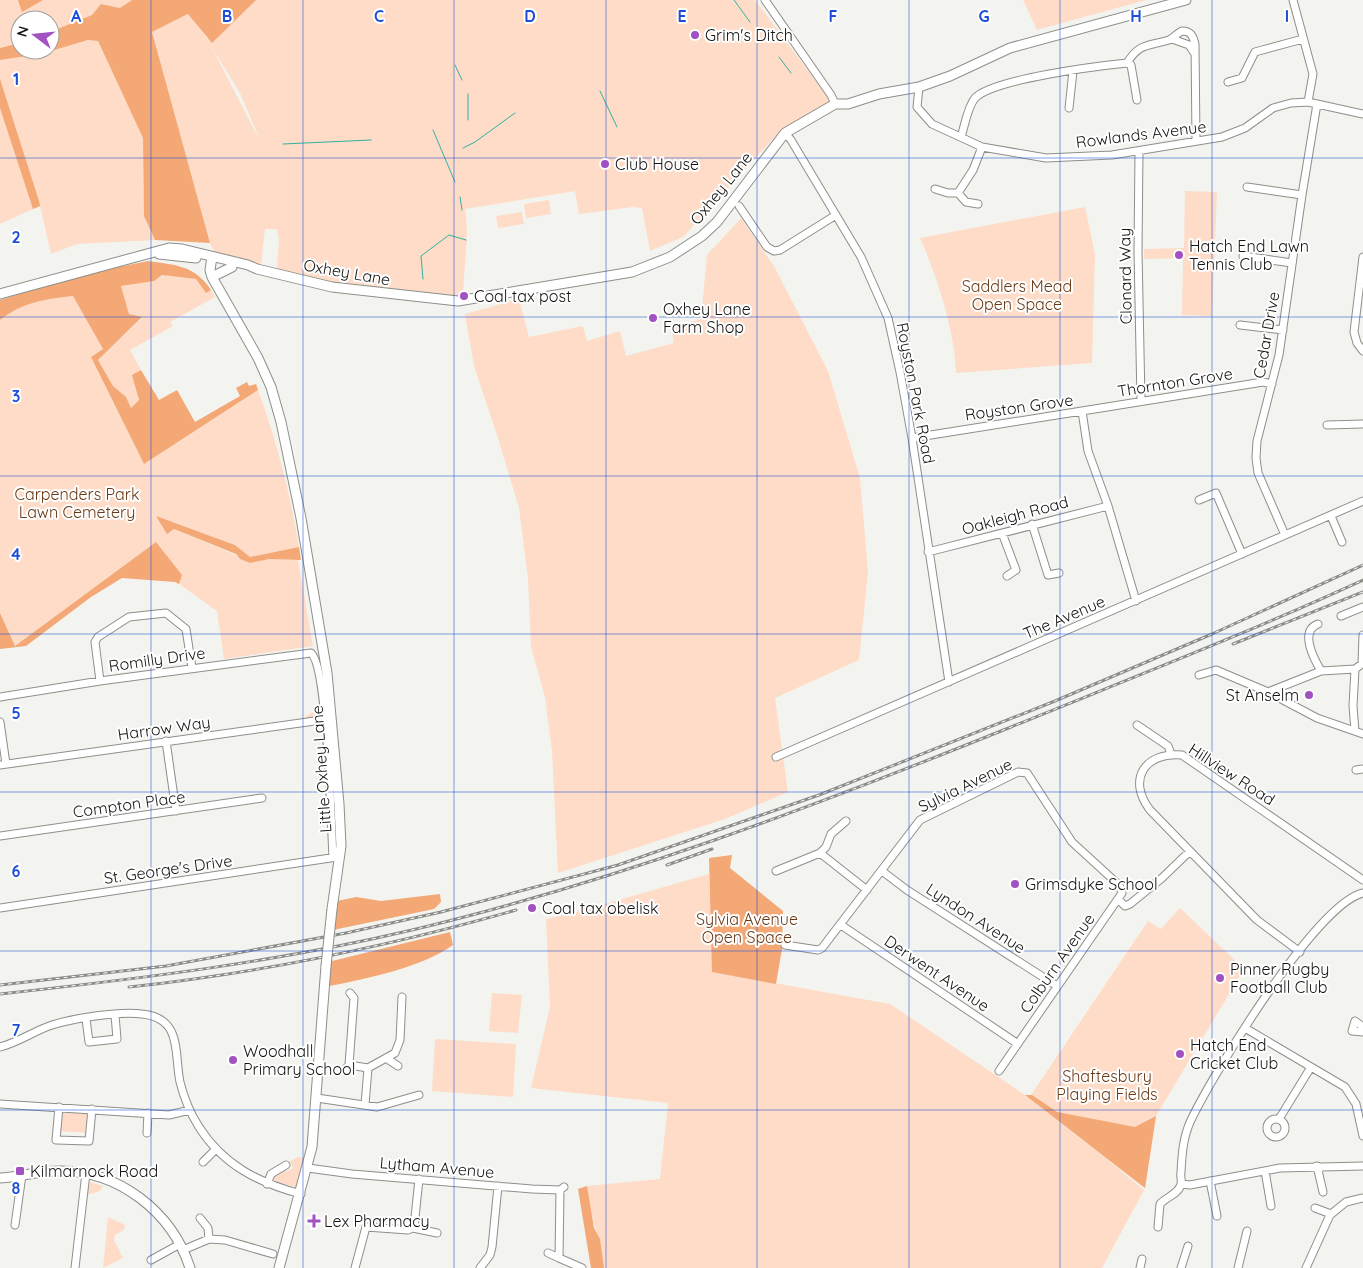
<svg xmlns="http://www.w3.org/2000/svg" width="1363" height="1268" font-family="Quicksand,sans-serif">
<rect width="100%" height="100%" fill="#f3f4ef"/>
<!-- green -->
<path fill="#fedcc7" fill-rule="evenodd" d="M0,0H132L120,8L101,4L92,15L50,32V20H20V43L0,48Z
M251,0H755L833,104L780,131L683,237L650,251L642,208L633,207L579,214L575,191L465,209C470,240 463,269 463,300L347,288L277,269L279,239L277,229H265L261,265L215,253L210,243L152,32L189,14L207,38ZM211,46L240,93L258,135H257Z
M1023,0H1146L1037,30Z
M88,40L98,41L143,138L144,216L155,240L77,244L51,254L40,206L0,224V60L41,54Z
M1185,191L1217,192L1212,316L1182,315L1183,258L1144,259V249L1184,248Z
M549,200L551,214L526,218L524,204Z
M1085,207L1095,254L1092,363L956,373C955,332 937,276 920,238Z
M522,212L524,224L498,228L496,216Z
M741,218L775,268L828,371L860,478L868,572L859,660L775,698L788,792L725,819L558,873L552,751L545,697L531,647L528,578L519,508L498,438L474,366L465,314L519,299L529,337L583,326L587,341L620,331L626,356L674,343L671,328L701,319L707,255Z
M162,275L196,279L206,292L211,290L215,297L170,322L173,326L130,350L141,370L133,376L139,401L131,408L126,397L113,386L98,360L142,318L129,314L121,286L153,281Z
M73,296L103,349L91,357L144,464L258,390C277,442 290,493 299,547L250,557L235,545L173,522L167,534L174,529L236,555L240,559L250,563L269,559L298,560L313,646L224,659L217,611L179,584L181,575L156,542L15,646L0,613V320C25,300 43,299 73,296Z
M320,707L321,714L318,717L301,720Z
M709,874L713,972L890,1004L1025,1095L1090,1146L1031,1095L1148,921L1161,929L1180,908L1244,969L1156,1116L1145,1188L1104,1157L1144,1190L1102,1268H604C600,1240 591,1216 586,1188L587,1186L660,1179L668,1103L531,1088L550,1007L546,919L584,910Z
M492,993L522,995L518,1033L489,1031Z
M435,1039L516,1044L513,1097L432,1091Z
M61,1110L90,1112L88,1133L59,1131Z
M298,1157L304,1158L298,1186L295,1187L271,1180L283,1170L287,1171L293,1168L290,1161Z
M90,1182L103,1186L100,1191L87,1195Z
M108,1217L125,1225L124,1230L115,1235L114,1240L123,1258L103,1268Z"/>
<!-- forest -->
<path fill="#f3a876" d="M18,0H43L22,12Z
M132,0H256L212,43L188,14L152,32L210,243L155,240L144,216L143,138L98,41L88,40L41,54L0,60V48L20,43V50H50V32L92,15L101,4L120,8Z
M0,79L39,201L40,206L33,209L0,108Z
M148,261C175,265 195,265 211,290L206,293L196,279L162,275L154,281L121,286L129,314L142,317L98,360L113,386L126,397L131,408L139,400L132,375L141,370L159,400L177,390L195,422L240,396L236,388L247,382L249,386L256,384L258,390L144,464L91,357L103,349L73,296C45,299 23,302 0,320V300L89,273Z
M156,516L235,545L250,557L299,547L301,560L269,559L250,563L240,559L236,554L174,529L167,534Z
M156,542L182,575L179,584L175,582L122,578L91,597L26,646L0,649V613L15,646Z
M732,855L730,868L783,911L782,949L776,984L712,972L709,858Z
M440,894L441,902L434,909L333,930L337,901L356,897L381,901Z
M450,932L453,945C423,967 366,979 329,986L328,962Z
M1025,1095H1032L1057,1112L1135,1127L1156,1116L1145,1188Z
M587,1186L594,1228L600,1239L604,1268H591L578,1189Z"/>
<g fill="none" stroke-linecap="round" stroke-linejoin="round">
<!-- stream -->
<path stroke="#31b2a7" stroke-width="1" d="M734,0L750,22
M779,57L791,73
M455,65L462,80
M600,91L617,127
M468,120V94
M433,130L455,182
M283,144L371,140
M463,148L475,142L515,113
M460,197L462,210
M423,279L421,256L449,235L466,240"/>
<!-- minor casing -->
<g stroke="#8d8f8a" stroke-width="9">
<path id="minor" d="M765,0L831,95L835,104
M1293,0L1313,74L1308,102
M1172,39L1189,45L1195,54
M1127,63L1131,65L1137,100
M1228,82L1242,78L1255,52L1303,39
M919,87L917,107L932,124L982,147L1046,158L1112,155L1222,137L1245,128L1273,108L1291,103L1308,102L1363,114
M1069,108L1073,71
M785,133L791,140L861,257L888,318L900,372L912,438L949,682
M961,137C965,125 967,108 975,98C993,79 1098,66 1127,63C1139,43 1149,46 1169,40C1174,38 1177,33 1182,31C1191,31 1193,36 1195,44L1196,141
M1139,151L1138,251L1141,401
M1247,187L1302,195
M935,189L948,193H958
M978,204L966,202L958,193L973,170L982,147
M739,206L767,247L774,251L780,250L836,215
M1243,256L1292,263
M1363,257L1354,332L1357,343L1363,351
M1240,325L1283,330
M1082,411L1263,382L1272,384
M1327,425L1363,424
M912,438L1082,411L1088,451L1108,506L1136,601
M1199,500L1216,493L1242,554
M1331,516L1342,542
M1032,524L1048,575L1059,573
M1002,533L1016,570L1007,576
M1285,535L1258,473L1256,458L1257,441L1279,355L1302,195L1317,104
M928,552L1108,506
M1341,616L1363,607
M1318,624C1299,631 1314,659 1321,671
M1355,669L1362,664L1363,635
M1199,675L1216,670L1268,692L1317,718L1363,734
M100,681L95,642L98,637L129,617L166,613L186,629L192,668
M1268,692L1321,671L1355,669
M0,697L100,681L311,653C328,667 331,827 333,857
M0,722L6,764
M1137,725L1168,746L1171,754
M1355,731L1353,706L1355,669
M166,741L176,811
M776,757L1363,501
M0,765L329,719
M1356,770L1363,769
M0,836L262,798
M820,853L826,847L831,834L846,821
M776,871L820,853L867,890
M882,871L907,890L1057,986
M1118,899L1125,906L1130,904L1162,878L1190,851
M0,908L337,857
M841,925L1018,1044
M785,945L818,950L822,948L920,820L1018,772L1027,773L1072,842L1119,885L1122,893L999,1071
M1300,952L1257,920L1150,810C1127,780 1144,752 1182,755L1363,880
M350,993L354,998L349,1065L368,1068
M86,1019L89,1042L117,1039L115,1015
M1363,1027L1355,1021L1352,1031L1363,1032
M1245,1028L1345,1087L1356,1104L1363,1136
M0,1047C19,1042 34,1031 52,1025C75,1018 119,1011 142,1014C183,1018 174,1054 180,1082C184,1098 190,1113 199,1127C223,1165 259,1183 301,1194
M386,1058L398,1066
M344,1071L349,1065
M317,1098L377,1107L419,1095
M0,1104L169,1115L190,1110
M365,1105L368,1068L395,1053L400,1040L402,997
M59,1107L56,1140L89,1141L92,1109
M1267 1128a9 9 0 1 1 18 0a9 9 0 1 1-18 0Z
M1279,1119L1311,1067
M147,1133L148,1113
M203,1162L216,1149
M1317,1166L1323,1192
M308,1168L352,1174L532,1189L560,1190L564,1187
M1265,1171L1271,1206
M1210,1181L1217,1216
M267,1184L271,1174L286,1165
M1181,1184L1190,1185L1280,1168L1363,1166
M560,1190L559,1258L582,1268
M1315,1208L1331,1214
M200,1218L208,1228L209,1239
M15,1225L22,1175
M1158,1227L1160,1204C1166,1197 1179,1194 1181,1184C1182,1180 1180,1176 1181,1172C1182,1154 1183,1137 1191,1120C1213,1074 1316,904 1363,893
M413,1228L437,1233
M183,1250L209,1239L225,1240L273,1254
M548,1253L559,1258
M151,1260L180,1244
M75,1268L86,1173
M355,1268L366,1227L408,1230L414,1227L419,1179
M480,1268L490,1255L492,1247L498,1186
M1140,1268L1142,1259
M1181,1268L1188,1246
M1238,1268L1247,1231
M1306,1268L1330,1215L1346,1202L1363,1198"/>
</g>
<!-- major casing -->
<g stroke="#8d8f8a" stroke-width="11">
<path id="major" d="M159,254L196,258
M212,257L210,270L212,277L258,358L271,387L281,422L301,518L327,673L339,804L341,846L332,909
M216,275L232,267
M0,294L169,248L182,249L248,265L257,269L332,287L458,301L632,272L670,257L702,236L717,222L785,133L835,104H848L879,94L919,87L950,76L1010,48L1186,0
M0,1178C19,1177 38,1171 57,1171C118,1169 172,1212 190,1268
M279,1268L312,1147L326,966"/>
</g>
<!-- minor -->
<use href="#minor" stroke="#fff" stroke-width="7"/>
<!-- major -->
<use href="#major" stroke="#fff" stroke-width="9"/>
<!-- rail casing -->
<g stroke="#8c8d89" stroke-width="3">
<path id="rail" d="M1233,644L1363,592
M667,865L712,849
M0,985L166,966L346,933L441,912L618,865L819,795L1055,701L1212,634L1363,565
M129,987C260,973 390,946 516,910
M0,994C138,979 277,962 412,930C618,881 815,806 1011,727C1129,679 1248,633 1363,580"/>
</g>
<!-- rail -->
<use href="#rail" stroke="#fff" stroke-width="1" stroke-dasharray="4" stroke-linecap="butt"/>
<!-- major-bridge casing -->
<g stroke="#8d8f8a" stroke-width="11" stroke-linecap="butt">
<path id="major-bridge" d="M326,966L332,909"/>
</g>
<!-- major-bridge -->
<use href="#major-bridge" stroke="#fff" stroke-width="9"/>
</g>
<!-- grid -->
<path fill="none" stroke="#1d4ed8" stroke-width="1" stroke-opacity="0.55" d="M151,0V1268M303,0V1268M454,0V1268M606,0V1268M757,0V1268M909,0V1268M1060,0V1268M1212,0V1268M0,158H1363M0,317H1363M0,476H1363M0,634H1363M0,792H1363M0,951H1363M0,1110H1363"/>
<!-- markers -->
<g fill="#a151c1" stroke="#fff" stroke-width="2">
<circle cx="695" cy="35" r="5"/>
<circle cx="605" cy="164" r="5"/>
<circle cx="1179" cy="255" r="5"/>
<circle cx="464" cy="296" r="5"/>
<circle cx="653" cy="318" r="5"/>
<circle cx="1309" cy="695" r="5"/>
<circle cx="1015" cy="884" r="5"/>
<circle cx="532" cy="908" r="5"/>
<circle cx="1220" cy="978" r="5"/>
<circle cx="1180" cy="1054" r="5"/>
<circle cx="233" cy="1060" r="5"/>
<rect x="15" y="1166" width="10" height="10" rx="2.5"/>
<path d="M311.5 1213.5h5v5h5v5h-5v5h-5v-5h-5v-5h5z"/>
</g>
<g text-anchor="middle" stroke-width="4" stroke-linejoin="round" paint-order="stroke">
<!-- poi labels -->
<g font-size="16" fill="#131412" stroke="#fff" text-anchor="start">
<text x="705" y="41">Grim's Ditch</text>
<text x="615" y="170">Club House</text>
<text x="1189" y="252">Hatch End Lawn<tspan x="1189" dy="18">Tennis Club</tspan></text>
<text x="474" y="302">Coal tax post</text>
<text x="663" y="315">Oxhey Lane<tspan x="663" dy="18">Farm Shop</tspan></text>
<text x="1299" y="701" text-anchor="end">St Anselm</text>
<text x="1025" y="890">Grimsdyke School</text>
<text x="542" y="914">Coal tax obelisk</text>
<text x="1230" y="975">Pinner Rugby<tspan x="1230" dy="18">Football Club</tspan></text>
<text x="1190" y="1051">Hatch End<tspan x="1190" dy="18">Cricket Club</tspan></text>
<text x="243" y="1057">Woodhall<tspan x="243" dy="18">Primary School</tspan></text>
<text x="30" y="1177">Kilmarnock Road</text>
<text x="324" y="1227">Lex Pharmacy</text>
</g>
<!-- street labels -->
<g font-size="16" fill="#131412" stroke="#fff">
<text transform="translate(1141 134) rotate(-7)" y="6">Rowlands Avenue</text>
<text transform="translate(721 188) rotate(-51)" y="6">Oxhey Lane</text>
<text transform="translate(347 272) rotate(10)" y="6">Oxhey Lane</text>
<text transform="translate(1125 276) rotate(-91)" y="6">Clonard Way</text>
<text transform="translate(1266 335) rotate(-80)" y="6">Cedar Drive</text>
<text transform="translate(1175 382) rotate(-9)" y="6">Thornton Grove</text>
<text transform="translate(916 393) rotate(79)" y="6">Royston Park Road</text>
<text transform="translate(1019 407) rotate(-8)" y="6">Royston Grove</text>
<text transform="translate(1015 515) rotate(-15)" y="6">Oakleigh Road</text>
<text transform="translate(1064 617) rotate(-23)" y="6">The Avenue</text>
<text transform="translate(157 659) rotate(-8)" y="6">Romilly Drive</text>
<text transform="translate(164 728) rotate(-8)" y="6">Harrow Way</text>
<text transform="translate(321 769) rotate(-94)" y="6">Little Oxhey Lane</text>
<text transform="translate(1232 774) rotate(33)" y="6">Hillview Road</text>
<text transform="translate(965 785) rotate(-26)" y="6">Sylvia Avenue</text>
<text transform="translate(129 804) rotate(-8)" y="6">Compton Place</text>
<text transform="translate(168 869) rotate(-8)" y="6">St. George's Drive</text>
<text transform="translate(976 918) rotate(33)" y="6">Lyndon Avenue</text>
<text transform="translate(1057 963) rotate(-55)" y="6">Colburn Avenue</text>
<text transform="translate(937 973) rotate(34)" y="6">Derwent Avenue</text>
<text transform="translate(437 1167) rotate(5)" y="6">Lytham Avenue</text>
</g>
<!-- park labels -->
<g font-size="16" fill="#6a3a16" stroke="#fff">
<text x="1017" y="292">Saddlers Mead<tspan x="1017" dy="18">Open Space</tspan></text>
<text x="77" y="500">Carpenders Park<tspan x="77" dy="18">Lawn Cemetery</tspan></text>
<text x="747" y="925">Sylvia Avenue<tspan x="747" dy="18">Open Space</tspan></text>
<text x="1107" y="1082">Shaftesbury<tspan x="1107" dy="18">Playing Fields</tspan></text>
</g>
</g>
<g font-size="16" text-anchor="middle" font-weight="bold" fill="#1d4ed8" stroke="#fff" stroke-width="4" stroke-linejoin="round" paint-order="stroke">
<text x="76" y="22">A</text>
<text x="227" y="22">B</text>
<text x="379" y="22">C</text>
<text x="530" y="22">D</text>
<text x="682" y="22">E</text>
<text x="833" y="22">F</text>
<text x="984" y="22">G</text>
<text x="1136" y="22">H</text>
<text x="1287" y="22">I</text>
<text x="16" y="85">1</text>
<text x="16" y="243">2</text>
<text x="16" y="402">3</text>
<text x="16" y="560">4</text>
<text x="16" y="719">5</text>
<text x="16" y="877">6</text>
<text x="16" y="1036">7</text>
<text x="16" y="1194">8</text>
</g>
<!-- north arrow -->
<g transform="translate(35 35) rotate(286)"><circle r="24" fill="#ffffff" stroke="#a1a1a0"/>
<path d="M0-4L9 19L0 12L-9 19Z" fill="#a151c1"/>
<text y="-8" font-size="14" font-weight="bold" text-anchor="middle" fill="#131412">N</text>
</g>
</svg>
